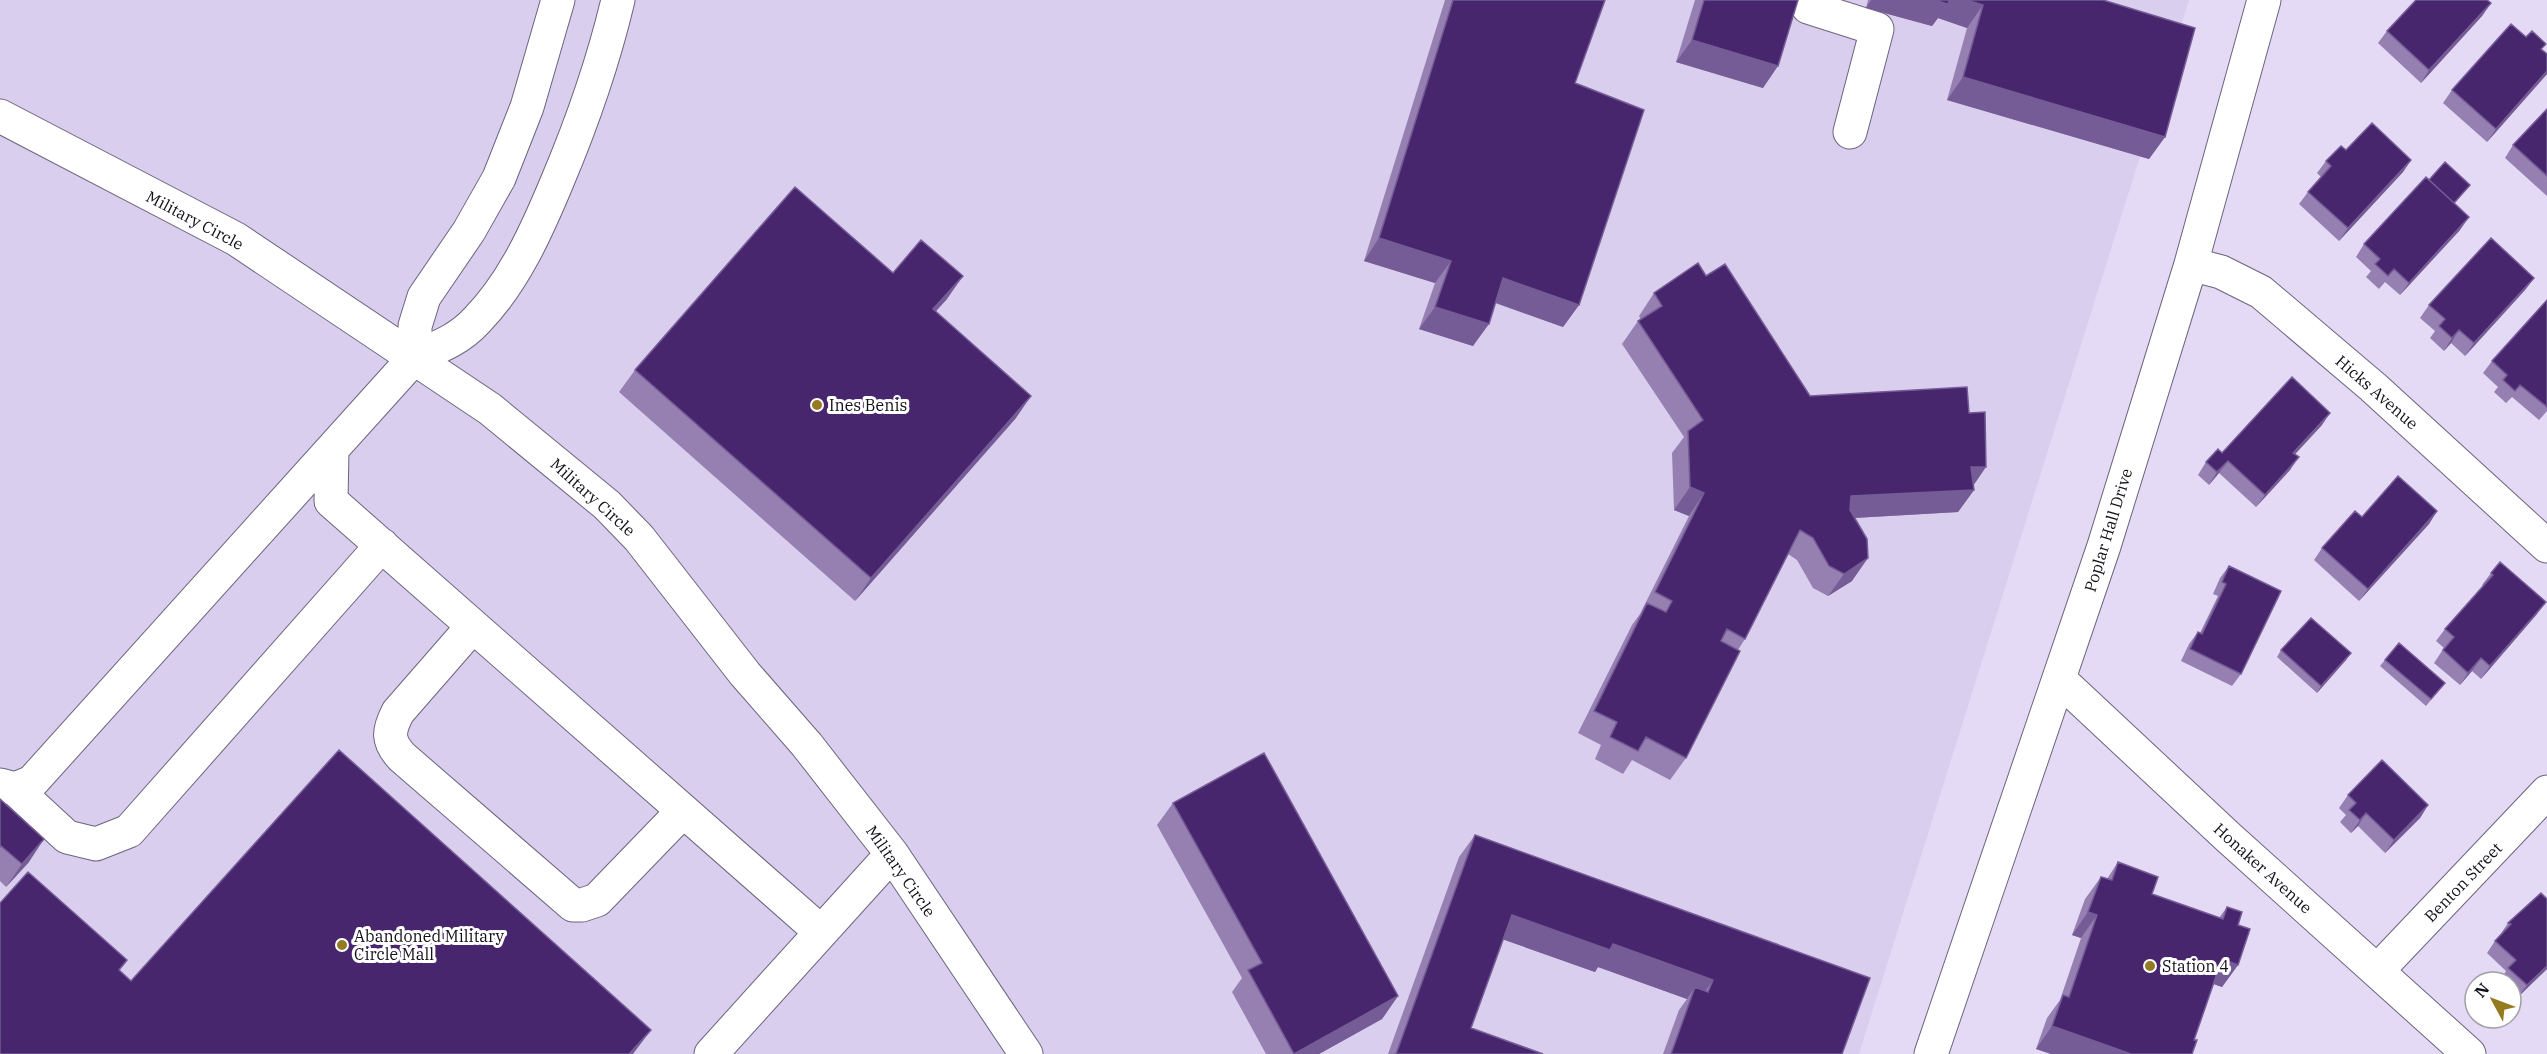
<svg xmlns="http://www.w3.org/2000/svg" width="2547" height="1054" font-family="'IBM Plex Serif',serif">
<rect width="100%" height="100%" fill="#e4daf5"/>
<!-- built -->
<path fill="#daceef" d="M0,0H2189L1859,1054H0Z"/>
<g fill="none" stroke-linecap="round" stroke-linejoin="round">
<!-- minor casing -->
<g stroke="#6d647c" stroke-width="35">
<path id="minor" d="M1810,0L1808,7L1877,29L1850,132
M0,116L236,239L490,409L607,505L639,538L745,674L807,745L892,854L1026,1054
M2191,264L2221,272L2261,292L2373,387L2547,546
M415,357V326L424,297L469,231L499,178L527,107L558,0
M332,450L331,501L821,932
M473,626L398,712C388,731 387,741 402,757L573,905H582L597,900L683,811
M2059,679L2228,837L2469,1054
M0,785L15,789L32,782L415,357C439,347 460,339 477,320C514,282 537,230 557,182C582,123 603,63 618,0
M15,789L67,837L96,844L129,831L382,545
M2378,970L2547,792
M711,1054L892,854
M1931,1054L2104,546L2191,264L2264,0"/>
</g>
<!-- minor -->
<use href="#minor" stroke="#fff" stroke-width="33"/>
</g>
<!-- wall -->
<path fill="#9680b2" d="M1445,0H1605L1575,83L1579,305L1563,327L1495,303L1473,346L1419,329L1435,283L1364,261Z
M1695,0H1798L1763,88L1676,62Z
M1868,0H2103L2165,137L2149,159L1947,100L1967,28L1938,18L1932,26L1866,8Z
M2491,3L2482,16L2421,83L2378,43L2387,31Z
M2542,50L2547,74L2487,142L2443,103L2452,90Z
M2547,109V196L2505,158L2513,145Z
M2346,150L2411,160L2403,172L2339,241L2299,204L2308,192L2321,177L2317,173L2326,161Z
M2429,180L2470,185L2454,204L2460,230L2400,295L2385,282L2379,289L2366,277L2371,271L2356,257L2364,244Z
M893,273L947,299L936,311L1016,418L855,601L619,392L635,370Z
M1706,276L1810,396L1973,486L1974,490L1958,512L1855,518L1852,581L1828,596L1813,588L1797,560L1788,554L1745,639L1738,650L1686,758L1670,780L1632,760L1623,774L1595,759L1601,745L1578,733L1632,625L1640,614L1689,516L1674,510L1672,453L1684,437L1622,344L1638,321L1641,320L1639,316L1654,293Z
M2534,278L2525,290L2465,356L2451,343L2444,351L2430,338L2435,331L2420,318L2429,305Z
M2547,300V411L2539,420L2512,397L2506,403L2494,392L2498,387L2483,373L2492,361Z
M2322,425L2295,454L2290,470L2256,507L2219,473L2209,485L2198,475L2206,462L2222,453Z
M2437,511L2429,524L2359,601L2314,560L2322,548L2362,517Z
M2229,566L2241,674L2232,686L2181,661L2189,644L2198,632L2200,633L2218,596L2213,594L2220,578Z
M2491,573L2537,614L2481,679L2472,671L2460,685L2434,663L2444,648L2436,641L2445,629L2483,586L2482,585Z
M2281,650L2351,653L2346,660L2317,693L2277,657Z
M2385,660L2445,683L2426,706L2380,666Z
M2348,795L2428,805L2420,818L2385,853L2358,826L2351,833L2340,822L2346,815L2339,808Z
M0,799L29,862L6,887L0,881Z
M1173,803L1398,996L1382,1019L1319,1054H1266L1232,992L1242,978L1157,825Z
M1475,835L1842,1054H1663L1679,1010L1687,999L1598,967L1595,972L1503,939L1471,1028L1543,1054H1388L1459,857Z
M2118,862L2152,894L2219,918L2227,907L2238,925V965L2222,987L2213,984L2194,1040L2192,1054H2051L2036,1049L2047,1018L2060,1000L2081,938L2072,935L2085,899L2101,877L2107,879Z
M2547,899V969L2518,997L2511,991V982H2501L2500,981L2506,971L2487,953L2495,941L2500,935L2508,923Z"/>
<!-- shaded-wall -->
<path fill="#765c96" d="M1871,0H1966L1983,5L1967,28L1938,18L1932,26L1866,8Z
M2491,3L2482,16L2421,83L2429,70Z
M1692,40L1778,66L1763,88L1676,62Z
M2547,71V74L2487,142L2496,129Z
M1963,77L2165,137L2149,159L1947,100Z
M2411,160L2403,172L2339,241L2348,228Z
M2469,217L2460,230L2400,295L2409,283Z
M1379,238L1451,261L1435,283L1364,261Z
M963,276L947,299L917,332L933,309Z
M1503,278L1579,305L1563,327L1488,300Z
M2534,278L2525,290L2465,356L2474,343Z
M1435,307L1489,324L1473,346L1419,329Z
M2459,330L2451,343L2444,351L2452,338Z
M1031,396L1016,418L855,601L871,578Z
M2330,413L2322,425L2285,465L2293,453Z
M2299,457L2290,470L2256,507L2265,495Z
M2228,461L2219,473L2209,485L2217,472Z
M1971,467H1986L1971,489Z
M1690,487L1704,493L1689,516L1674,510Z
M1974,490L1958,512L1835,519L1851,496Z
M2437,511L2429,524L2359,601L2368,589Z
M1868,558L1852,581L1828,596L1844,574Z
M2546,602L2537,614L2481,679L2490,666Z
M2351,653L2346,660L2317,693L2321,686Z
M2481,658L2472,671L2460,685L2468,673Z
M2428,805L2420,818L2385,853L2394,840Z
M2366,813L2358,826L2351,833L2360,820Z
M44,839L29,862L6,887L22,864Z
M2088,912L2097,915L2081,938L2072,935Z
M1512,915L1613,944L1713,980L1697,1003L1695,987L1687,999L1598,967L1595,972L1496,937Z
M2222,959L2238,965L2222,987L2206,981Z
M2547,966V969L2518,997L2527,985Z
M1398,996L1382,1019L1319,1054H1294Z
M2052,1026L2131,1054H2051L2036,1049Z
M651,1030L633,1054H629Z"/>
<!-- building -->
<path fill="#47266e" stroke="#765c96" stroke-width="1.5" d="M1453,0H1605L1575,83L1644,110L1579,305L1503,278L1489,324L1435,307L1451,261L1379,238Z
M1704,0H1798L1778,66L1692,40Z
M1934,0H1949L1948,4Z
M1966,0H2103L2195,28L2165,137L1963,77L1983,5Z
M2416,0H2487L2491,3L2429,70L2387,31Z
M2511,24L2526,37L2532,31L2546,44L2541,49L2547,54V71L2496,129L2452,90Z
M2547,109V176L2513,145Z
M2372,123L2411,160L2348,228L2308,192L2331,166L2326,161L2341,146L2346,150Z
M2445,162L2470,185L2454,203L2429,180Z
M2426,177L2469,217L2409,283L2394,269L2388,276L2375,264L2380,259L2364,244Z
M795,187L893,273L921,240L963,276L933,309L1031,396L871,578L635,370Z
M2491,238L2534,278L2474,343L2459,330L2452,338L2439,326L2445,319L2429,305Z
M1698,263L1706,276L1725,264L1810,396L1967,387L1969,413L1985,412L1986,467H1971L1974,490L1851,496L1850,510L1867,539L1868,558L1844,574L1829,566L1813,538L1800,530L1745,639L1727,629L1721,641L1740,651L1686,758L1646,737L1638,751L1610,737L1617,722L1594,711L1647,603L1666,612L1672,601L1655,592L1704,493L1690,487L1688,431L1703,420L1638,321L1662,306L1654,293Z
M2547,300V407L2520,385L2515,391L2503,380L2507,375L2492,361Z
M2292,377L2330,413L2293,453L2299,457L2265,495L2228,461L2217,472L2206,462L2218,449L2222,453Z
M2398,476L2437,511L2368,589L2322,548L2355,511L2362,517Z
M2500,562L2546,602L2490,666L2481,658L2468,673L2443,650L2454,637L2445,629L2493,575L2491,573Z
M2229,566L2281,591L2241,674L2190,649L2198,632L2202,634L2226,584L2222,582Z
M2311,618L2351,653L2321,686L2281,650Z
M2399,643L2445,683L2431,699L2385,660Z
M339,750L651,1030L629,1054H0V903L28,872L127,960L119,970L131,981Z
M1264,753L1398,996L1294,1054L1248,970L1262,963L1173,803Z
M2382,760L2428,805L2394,840L2366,813L2360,820L2349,810L2356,803L2348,795Z
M0,799L44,839L22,864L1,846L0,847Z
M1475,835L1870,978L1842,1054H1671L1695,987L1708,992L1713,980L1613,944L1610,950L1512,915L1471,1028L1543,1054H1396Z
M2118,862L2158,877L2152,894L2223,919L2227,907L2242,912L2238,925L2250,929L2238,965L2222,959L2194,1040H2197L2192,1054H2131L2052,1026L2063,995L2069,997L2097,915L2088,912L2101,877L2112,880Z
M2541,893L2547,899V966L2527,985L2508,968L2516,960L2495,941L2511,924L2508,923Z"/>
<!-- markers -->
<g fill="#947a21" stroke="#fff" stroke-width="2">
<circle cx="817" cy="405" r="6"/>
<circle cx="342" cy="945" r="6"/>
<circle cx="2150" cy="966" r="6"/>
</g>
<g text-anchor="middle" stroke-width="6" stroke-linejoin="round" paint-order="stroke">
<!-- street labels -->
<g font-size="16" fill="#130f18" stroke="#fff">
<text transform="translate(195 220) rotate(28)" y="6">Military Circle</text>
<text transform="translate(2377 392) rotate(41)" y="6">Hicks Avenue</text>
<text transform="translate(593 497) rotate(42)" y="6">Military Circle</text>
<text transform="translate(2108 530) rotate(-73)" y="6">Poplar Hall Drive</text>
<text transform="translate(2263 868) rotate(42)" y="6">Honaker Avenue</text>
<text transform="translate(901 871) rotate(55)" y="6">Military Circle</text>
<text transform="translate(2463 882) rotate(-46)" y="6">Benton Street</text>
</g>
<!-- poi labels -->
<g font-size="16" fill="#130f18" stroke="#fff" text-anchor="start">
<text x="829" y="411">Ines Benis</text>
<text x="354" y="942">Abandoned Military<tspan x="354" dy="18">Circle Mall</tspan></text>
<text x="2162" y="972">Station 4</text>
</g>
</g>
<!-- north arrow -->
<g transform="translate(2493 1000) rotate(311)"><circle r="28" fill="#ffffff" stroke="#a19fa3" stroke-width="1.5"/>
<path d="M0-4.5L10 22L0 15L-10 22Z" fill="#947a21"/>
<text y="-9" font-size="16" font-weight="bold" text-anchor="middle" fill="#130f18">N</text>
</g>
</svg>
